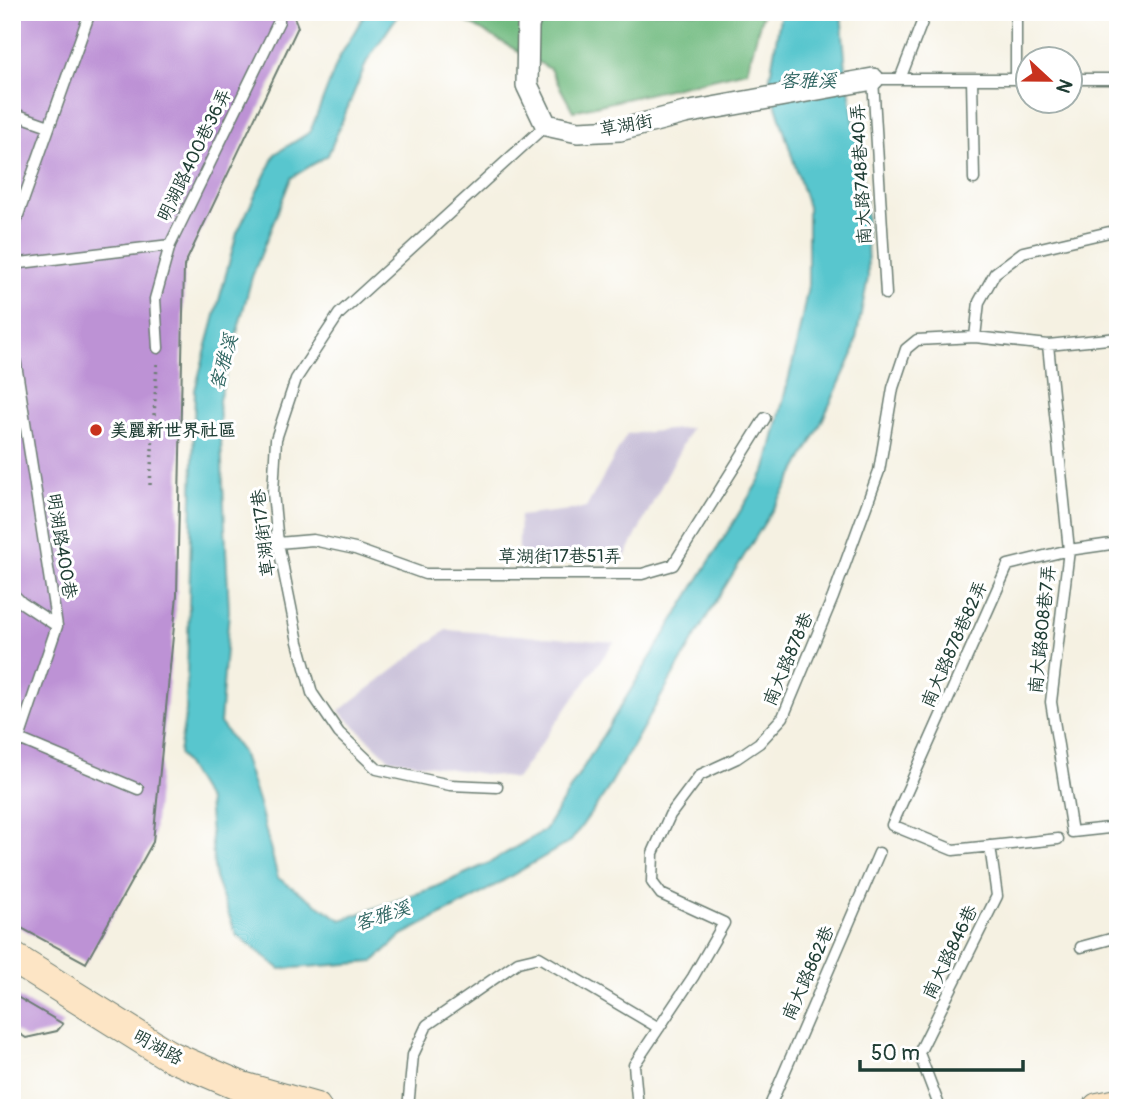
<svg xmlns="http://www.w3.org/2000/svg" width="1130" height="1120" font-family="Pangolin,'LXGW WenKai TC',sans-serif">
<rect width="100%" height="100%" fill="#fff"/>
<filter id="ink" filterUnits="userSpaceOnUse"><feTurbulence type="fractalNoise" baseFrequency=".0143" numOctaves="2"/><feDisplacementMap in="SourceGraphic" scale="14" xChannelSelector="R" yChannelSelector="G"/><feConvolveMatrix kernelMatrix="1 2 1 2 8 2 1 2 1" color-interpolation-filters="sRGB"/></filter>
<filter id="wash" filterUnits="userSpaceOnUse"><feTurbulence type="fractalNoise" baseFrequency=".00686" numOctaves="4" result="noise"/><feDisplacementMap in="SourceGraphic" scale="28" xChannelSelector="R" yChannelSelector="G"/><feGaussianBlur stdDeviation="1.57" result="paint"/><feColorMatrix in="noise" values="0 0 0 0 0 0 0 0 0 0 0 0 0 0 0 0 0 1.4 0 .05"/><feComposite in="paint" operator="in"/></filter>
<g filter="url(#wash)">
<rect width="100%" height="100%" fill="#f5f1e2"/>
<!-- industrial -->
<path fill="#c8bfd8" d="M691,428L624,559L518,563L520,516L586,508L627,434Z
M446,630L614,642L516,779L389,759L339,711Z"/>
<!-- forest -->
<path fill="#72bb81" stroke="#487c5a" stroke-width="2" d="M449,12H763L747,71L573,111L550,69Z"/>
<!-- water -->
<path fill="#58c6ce" stroke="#3c8281" stroke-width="2" d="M366,12H400L367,61L328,155L291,178L252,277L219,400L229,611L220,723L242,752L259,804L278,878L341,920L433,888L489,863L545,830L766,469L795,353L808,286V207L769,83L781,12H841L846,69L866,199L868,278L853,354L817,432L786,488L713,606L606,792L571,841L470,900L402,935L373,962L280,969L236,934L215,878L208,801L179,753L186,711L195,390L237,233L275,154L310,132L339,58Z"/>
<g id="blocks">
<!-- building -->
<path fill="#bd92d5" d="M12,12H292L298,27L184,266L177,595L153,842L86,963L12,923Z
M12,994L63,1024L57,1031L26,1038L12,1029Z"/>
</g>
</g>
<g filter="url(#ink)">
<use href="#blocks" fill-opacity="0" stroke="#6a7c71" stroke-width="2"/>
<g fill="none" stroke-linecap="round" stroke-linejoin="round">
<!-- service casing -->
<g stroke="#6a7c71" stroke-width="13">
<path id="service" d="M900,79L926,12
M972,79L974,179
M1016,79V12
M1070,79H1118
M12,113L49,126
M12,232L90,12
M12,264L170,245L279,21L278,12
M886,294L873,79H1028
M975,337L979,302L995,273L1023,252L1118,230
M12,339L57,626L19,739L12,752
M1048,345L1069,550L1051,702L1072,832L1118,827
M158,348L155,299L170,245
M278,543L313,540L355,549L425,574H642L673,565L765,418
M12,593L22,603L57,626
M19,739L138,789
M497,787L450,785L377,769L339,733L312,693L298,642L278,543L273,493L276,439L296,379L339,314L546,125
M1058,839L953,850L892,825L1008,565L1069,550L1118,543
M1081,947L1118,937
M408,1108L413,1055L427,1025L518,962L539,957L659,1028
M638,1108L634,1065L693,977L724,923L661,894L652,882L653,853L670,815L700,775L737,758L759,743L783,717L833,597L879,471L893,388L906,349L917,340L975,337L1048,345L1118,338
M769,1108L879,853
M940,1108L919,1053L997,896L990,846"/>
</g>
<!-- minor casing -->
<g stroke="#6a7c71" stroke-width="24">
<path id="minor" d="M533,12L528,26L527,85L546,125L578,132L620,130L685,113L873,79"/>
</g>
<!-- secondary casing -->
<g stroke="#6a7c71" stroke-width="32">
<path id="secondary" d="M12,957L168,1055L242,1087L316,1108
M1098,1108L1118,1104"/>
</g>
<!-- path -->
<path stroke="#6a7c71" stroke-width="3.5" stroke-dasharray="2 5" stroke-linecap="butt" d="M150,485L157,364"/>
<!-- service -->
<use href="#service" stroke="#fff" stroke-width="10"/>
<!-- minor -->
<use href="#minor" stroke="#fff" stroke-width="21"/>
<!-- secondary -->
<use href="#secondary" stroke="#fde5c5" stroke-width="30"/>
</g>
</g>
<!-- markers -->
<circle fill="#c8321e" stroke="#fff" stroke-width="2.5" cx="96" cy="430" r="7"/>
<g text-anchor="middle" stroke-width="6" stroke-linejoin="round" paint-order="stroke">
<!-- street labels -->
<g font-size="18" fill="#1f3d34" stroke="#fff">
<text transform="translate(626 125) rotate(-10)" y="6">草湖街</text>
<text transform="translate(194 155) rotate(-64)" y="6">明湖路400巷36弄</text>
<text transform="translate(861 174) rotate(-93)" y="6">南大路748巷40弄</text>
<text transform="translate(263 533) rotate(-97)" y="6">草湖街17巷</text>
<text transform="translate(62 546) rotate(81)" y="6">明湖路400巷</text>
<text x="560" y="562">草湖街17巷51弄</text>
<text transform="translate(1042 629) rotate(-84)" y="6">南大路808巷7弄</text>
<text transform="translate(954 644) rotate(-66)" y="6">南大路878巷82弄</text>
<text transform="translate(788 659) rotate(-67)" y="6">南大路878巷</text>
<text transform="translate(950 952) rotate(-64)" y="6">南大路846巷</text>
<text transform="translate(808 973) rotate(-66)" y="6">南大路862巷</text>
<text transform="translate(158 1047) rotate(29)" y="6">明湖路</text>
</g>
<!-- poi labels -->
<g font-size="18" font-weight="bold" fill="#1f3d34" stroke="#fff" text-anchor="start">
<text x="110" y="436">美麗新世界社區</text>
</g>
<!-- water labels -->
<g font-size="19" font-style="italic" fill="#306662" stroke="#fff">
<text x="808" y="87">客雅溪</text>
<text transform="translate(223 362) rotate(-74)" y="7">客雅溪</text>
<text transform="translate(382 915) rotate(-18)" y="7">客雅溪</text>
</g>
</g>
<!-- margin -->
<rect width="1130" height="1120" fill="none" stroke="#fff" stroke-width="42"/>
<!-- north arrow -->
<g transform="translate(1049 80) rotate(112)"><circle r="33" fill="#ffffff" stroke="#a5b1ae" stroke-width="2"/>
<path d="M0-5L12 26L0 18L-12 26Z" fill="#c8321e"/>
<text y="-10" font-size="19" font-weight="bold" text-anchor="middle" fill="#1f3d34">N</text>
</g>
<!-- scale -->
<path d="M860 1060v10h163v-10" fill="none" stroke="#1f3d34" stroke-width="3.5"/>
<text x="871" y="1060" font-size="21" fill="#1f3d34" stroke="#ffffff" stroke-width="5" paint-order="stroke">50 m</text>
</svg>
